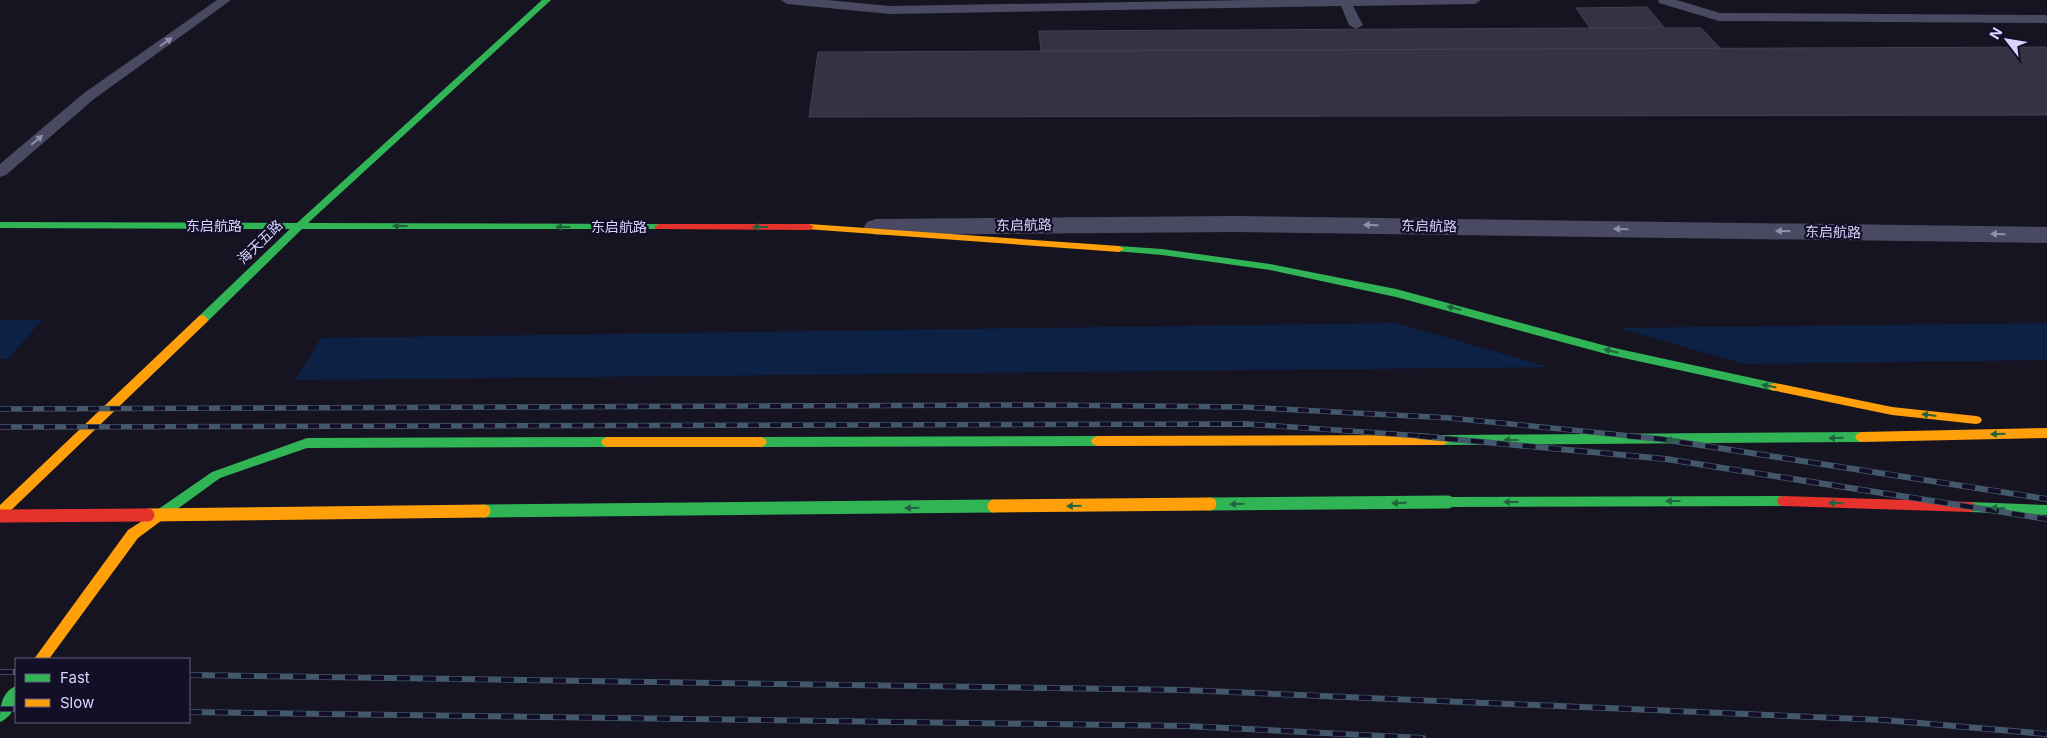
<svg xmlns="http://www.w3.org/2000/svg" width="2047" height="738" font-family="Inter,'Noto Sans SC',sans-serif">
<rect width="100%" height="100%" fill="#161421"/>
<!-- water -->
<path fill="#0d2144" d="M0,320H42L8,359H0Z
M1397,323L1548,367L295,380L321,338Z
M2047,323V360L1744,364L1619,328Z"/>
<!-- building -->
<path fill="#343243" stroke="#433f54" d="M1647,7L1664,27L1590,28L1576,8Z
M1590,28H1701L1720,48L1041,51L1039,31Z
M2047,47V115L809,117L818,52Z"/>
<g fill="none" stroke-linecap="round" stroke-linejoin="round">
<!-- lane -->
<path fill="#4a4962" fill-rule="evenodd" d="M217,0H231L94,99L6,175L0,177V164L84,93Z
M781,0H827L890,6L1250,0H1481L1475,4L1353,6L1363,25L1356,29L1349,25L1341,6L890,14L787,4Z
M1658,0H1677L1720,13L2047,15V23L1719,21L1659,3Z"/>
<!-- street -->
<path fill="#4a4962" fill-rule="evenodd" d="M1235,216L2047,227V243L1235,232L876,235L867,232L864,227L867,222L876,219Z"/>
<!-- fast -->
<path fill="#30b455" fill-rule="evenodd" d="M542,0H551L308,223L659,224L664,227L662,229H302L207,322L203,323L198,319L199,316L290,229L0,228V222L297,223Z
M1119,246L1162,249L1270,264L1396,289L1610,347L1775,383L1781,387L1775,391L1610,355L1396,297L1270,270L1162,255L1115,251L1114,249L1115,247Z
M1861,432L1865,434L1867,437L1865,440L1861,442L1443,445L1439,443L1437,440L1439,437L1443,435Z
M1097,436L1101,438L1103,441L1101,444L1097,446L761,447L757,445L755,442L757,439L761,437Z
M607,437L611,439L613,442L611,445L607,447L307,448L220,478L165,518L161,519L157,518L155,514L157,510L212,472L307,438Z
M1783,496L1787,497L1789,501L1787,505L1783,506L1448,507L1444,506L1442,502L1444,498L1448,497Z
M1970,502L2047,505V515L1970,512L1966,511L1964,507L1966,503Z
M16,686C17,700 15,716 0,722C0,708 1,692 16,686Z"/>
<!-- slow -->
<path fill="#ff9f0a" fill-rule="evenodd" d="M809,224L1119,246L1124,249L1119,252L806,229L804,227Z
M203,315L208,319L207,322L4,517L0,518V505L199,316Z
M1775,383L1892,407L1976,416L1980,417L1982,420L1980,423L1976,424L1892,415L1771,390L1769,387L1771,384Z
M2047,428V438L1861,442L1857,440L1855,437L1857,434L1861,432Z
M1443,435L1447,437L1449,440L1447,443L1443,445L1097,446L1093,444L1091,441L1093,438L1097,436Z
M607,437H761L765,439L767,442L765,445L761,447H607L603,445L601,442L603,439Z
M161,509L165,510L167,514L165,518L138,538L49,659H34L128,530Z"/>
<!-- jam -->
<path fill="#e5322d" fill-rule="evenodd" d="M659,224H809L814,227L809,230L656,229L654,227Z
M1783,496L1970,502L1974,503L1976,507L1974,511L1970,512L1783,506L1779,505L1777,501L1779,497Z"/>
<!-- rail-far1 casing -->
<g stroke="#43596b" stroke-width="5.5">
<path id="rail-far1" d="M0,409L1043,405L1244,407L1450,418L1641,437
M0,427L1247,424L1437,437"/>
</g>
<!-- rail casing -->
<g stroke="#43596b" stroke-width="6">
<path id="rail" d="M1419,436L1666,459L2047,519
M1628,436L1661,439L2047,499
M0,672H16
M189,675L1184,690L1884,720L2047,734
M0,709H16
M189,712L1186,726L1423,738"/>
</g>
<!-- rail-far1 -->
<use href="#rail-far1" stroke="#130f26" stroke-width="4" stroke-dasharray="11" stroke-linecap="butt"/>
<!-- rail -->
<use href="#rail" stroke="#130f26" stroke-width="4.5" stroke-dasharray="13" stroke-linecap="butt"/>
<!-- fast-bridge -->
<path stroke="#30b455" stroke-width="13" d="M1210,504L1448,502
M484,511L994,506"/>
<!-- slow-bridge -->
<path stroke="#ff9f0a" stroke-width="13" d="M994,506L1210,504
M148,515L484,511"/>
<!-- jam-bridge -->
<path stroke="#e5322d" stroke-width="13" d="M0,516L148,515"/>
</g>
<!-- one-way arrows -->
<defs><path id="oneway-solid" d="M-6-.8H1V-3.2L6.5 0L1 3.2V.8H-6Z" transform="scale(1.25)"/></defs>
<g fill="#928eb0">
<use href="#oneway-solid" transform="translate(166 42) rotate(-35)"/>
<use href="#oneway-solid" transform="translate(37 140) rotate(-40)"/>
<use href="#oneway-solid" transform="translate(1371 225) rotate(-179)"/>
<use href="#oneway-solid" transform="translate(1621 229) rotate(-179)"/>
<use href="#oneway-solid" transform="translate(1783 231) rotate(-179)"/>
<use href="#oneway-solid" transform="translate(1998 234) rotate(-179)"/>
</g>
<g fill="#22623e">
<use href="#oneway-solid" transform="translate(400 226) rotate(-180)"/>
<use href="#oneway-solid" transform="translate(563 227) rotate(-180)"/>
<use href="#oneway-solid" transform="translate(760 227) rotate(-180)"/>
<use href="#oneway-solid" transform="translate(1454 308) rotate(-165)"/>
<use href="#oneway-solid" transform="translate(1611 351) rotate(-166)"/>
<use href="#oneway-solid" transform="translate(1769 386) rotate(-169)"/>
<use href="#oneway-solid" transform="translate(1929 415) rotate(-173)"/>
<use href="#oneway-solid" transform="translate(1998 434) rotate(179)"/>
<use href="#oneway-solid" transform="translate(1836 438) rotate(179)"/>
<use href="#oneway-solid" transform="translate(1511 440) rotate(180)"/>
<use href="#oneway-solid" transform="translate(1673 440) rotate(180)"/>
<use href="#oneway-solid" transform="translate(1673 501) rotate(180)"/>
<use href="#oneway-solid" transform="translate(1511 502) rotate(180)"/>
<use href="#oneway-solid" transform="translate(1399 503) rotate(179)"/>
<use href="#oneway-solid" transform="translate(1836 503) rotate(-178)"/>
<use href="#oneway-solid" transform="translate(1237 504) rotate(179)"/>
<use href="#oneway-solid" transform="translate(1074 506) rotate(179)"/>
<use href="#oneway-solid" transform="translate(912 508) rotate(179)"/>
<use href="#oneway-solid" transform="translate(1998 508) rotate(-178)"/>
</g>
<g text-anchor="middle" stroke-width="4.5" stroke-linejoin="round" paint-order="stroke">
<!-- street labels -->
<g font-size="14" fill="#d9d4ff" stroke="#130f26">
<text transform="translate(1024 225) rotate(-1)" y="5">东启航路</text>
<text x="214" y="231">东启航路</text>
<text transform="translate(1429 226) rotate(1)" y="5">东启航路</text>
<text x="619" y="232">东启航路</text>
<text transform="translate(1833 232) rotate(1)" y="5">东启航路</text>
<text transform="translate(260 242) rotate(-44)" y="5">海天五路</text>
</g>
</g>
<!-- legend -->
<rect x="15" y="658" width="175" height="65" fill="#130f26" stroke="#625e7d"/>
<rect x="25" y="674" width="25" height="8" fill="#30b455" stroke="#625e7d"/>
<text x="60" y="683" font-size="15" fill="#d9d4ff">Fast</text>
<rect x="25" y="699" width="25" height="8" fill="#ff9f0a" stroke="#625e7d"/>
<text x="60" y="708" font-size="15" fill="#d9d4ff">Slow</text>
<!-- north arrow -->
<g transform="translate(2007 40) rotate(301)" stroke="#130f26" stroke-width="4" paint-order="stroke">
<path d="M0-4L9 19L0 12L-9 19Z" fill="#d9d4ff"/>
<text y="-8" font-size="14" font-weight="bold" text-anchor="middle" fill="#d9d4ff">N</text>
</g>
</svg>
